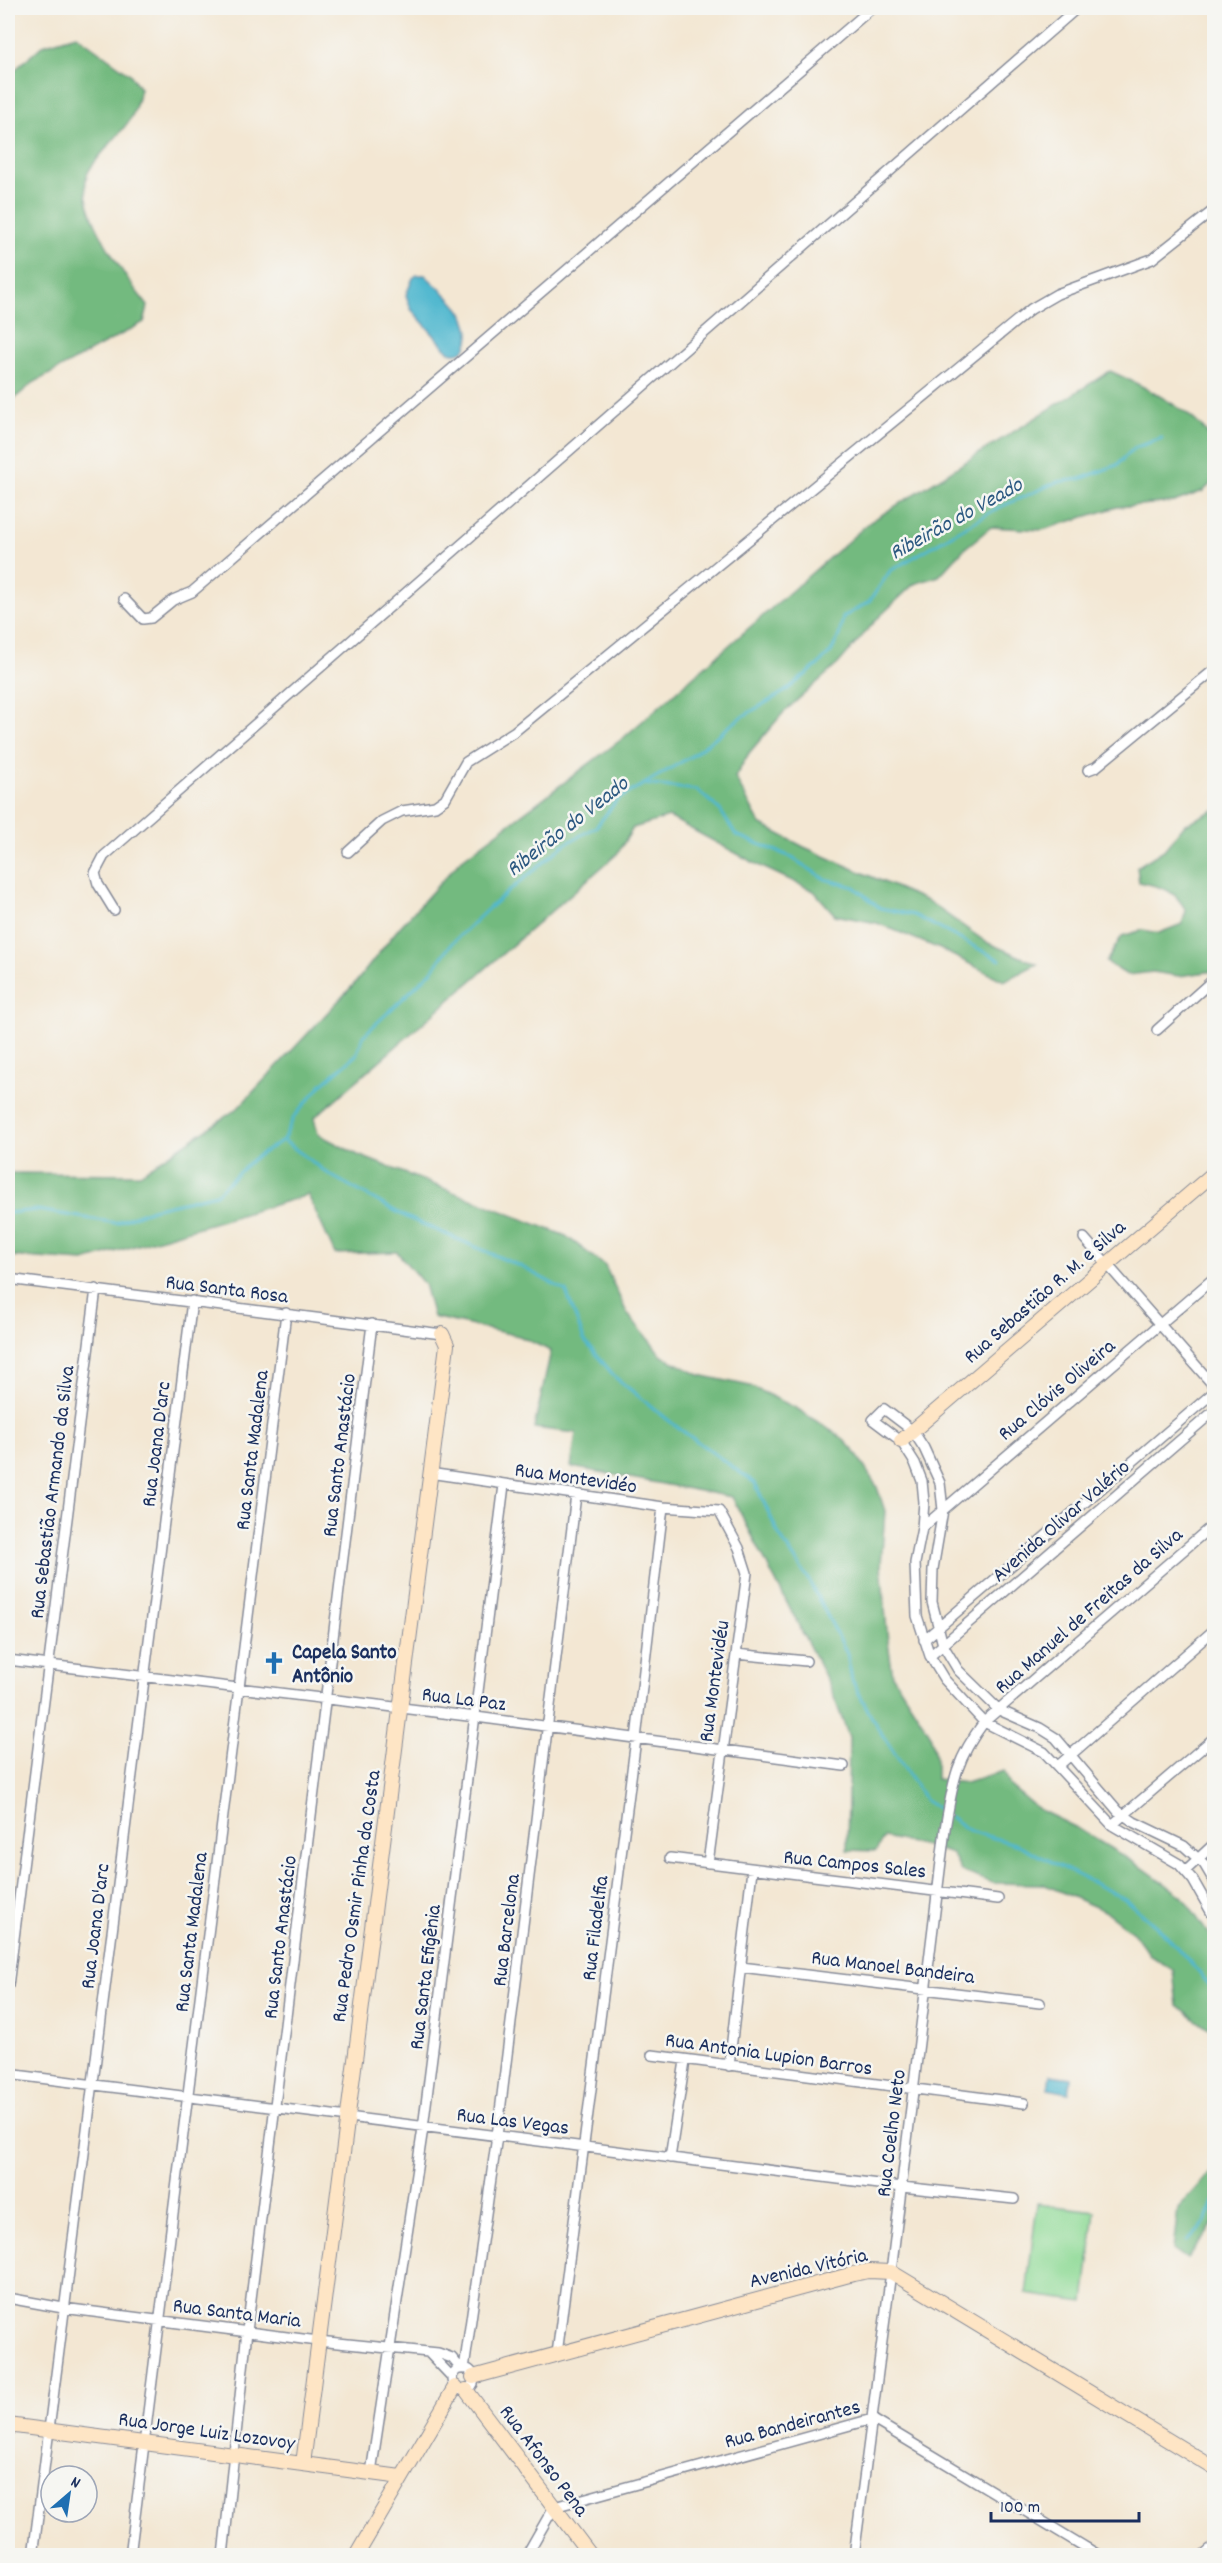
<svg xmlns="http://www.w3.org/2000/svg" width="1222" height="2563" font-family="Dekko,sans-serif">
<rect width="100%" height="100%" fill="#f6f6f2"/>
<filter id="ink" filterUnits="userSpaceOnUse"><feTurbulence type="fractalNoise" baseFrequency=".0167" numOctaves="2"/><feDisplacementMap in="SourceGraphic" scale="12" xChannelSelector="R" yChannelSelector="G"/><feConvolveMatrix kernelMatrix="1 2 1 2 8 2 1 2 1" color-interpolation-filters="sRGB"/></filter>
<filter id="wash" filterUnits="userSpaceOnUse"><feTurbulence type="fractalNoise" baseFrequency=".008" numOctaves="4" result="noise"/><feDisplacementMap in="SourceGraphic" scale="24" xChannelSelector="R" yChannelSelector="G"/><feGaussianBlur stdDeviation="1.35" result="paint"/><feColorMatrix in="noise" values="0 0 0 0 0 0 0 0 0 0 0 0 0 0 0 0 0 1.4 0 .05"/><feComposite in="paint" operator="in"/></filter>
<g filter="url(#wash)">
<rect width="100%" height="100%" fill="#f3e7d3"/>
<!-- green -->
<path fill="#8fda96" stroke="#55847a" stroke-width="1.5" d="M1037,2204L1095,2211L1084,2302L1026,2294Z"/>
<!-- forest -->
<path fill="#73ba7f" stroke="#47746e" stroke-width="1.5" d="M76,35L130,74L140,89C138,98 136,108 132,116C124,132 91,161 87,175C76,209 127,280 148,306L144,322L33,383L8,404V76L43,45Z
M1110,371C1137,383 1209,417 1214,448C1216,458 1214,471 1214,481L1203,491L1174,502L1117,507L1042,530L991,527L964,549L939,576L914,584L877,619L838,664L784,712L749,753L735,777L760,824L804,847L929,902L986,942L1037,964L1004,981L940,949L877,923L835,915L814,891L758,865L669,817L633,828L617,854L314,1118L318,1134L358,1155L566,1236L605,1266L627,1313L662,1356L699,1375L750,1386L796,1408L841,1437L855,1452L877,1487L885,1511L881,1565L888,1642L893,1676L930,1734L936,1760V1779L966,1783L1004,1771L1010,1786L1038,1809L1077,1828L1143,1868L1182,1896L1214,1942V2032L1177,2005L1173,1970L1150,1955L1134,1933L1105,1911L1043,1884L992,1883L961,1871L952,1854L926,1846L884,1837L876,1851L847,1850L849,1737L829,1684L732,1497L571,1467L576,1433L534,1428L551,1351L519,1336L433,1317L424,1284L397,1252L335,1254L308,1195L84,1261L8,1256V1173L140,1174L238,1108L357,981L398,929L461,860L622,739L870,522Z
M1214,810V971L1179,976L1153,972L1127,975L1106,962L1122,936L1143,930L1159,933L1182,924L1186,911C1175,889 1162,887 1139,882L1137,867L1164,850L1184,825Z
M1214,2169V2223L1187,2259L1173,2249L1178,2209Z"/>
<!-- water -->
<path fill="#51b8cf" stroke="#367496" stroke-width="1.5" d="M417,275H425C442,292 480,318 466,347C462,354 456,354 449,352L411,309L406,295L413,278Z
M1050,2075L1071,2078L1069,2093L1048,2089Z"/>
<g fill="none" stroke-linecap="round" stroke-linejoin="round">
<!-- stream -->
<path stroke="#51b8cf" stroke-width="3" d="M644,784L697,790L720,810L736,835L789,856L825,879L854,887L880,908L914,915L1000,960
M283,1140L330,1175L406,1217L522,1267L566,1291L584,1340L616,1378L677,1427L755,1483L779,1535L808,1579L847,1653L852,1680L876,1725L926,1801L945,1813
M8,1213L37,1210L116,1223L152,1209L216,1194L253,1159L283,1140L294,1117L322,1084L356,1055L364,1035L431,972L452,943L490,907L565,844L596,827L617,800L690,757L740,718L784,692L818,665L831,652L839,636L843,617L869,602L890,571L996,509L1057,482L1080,479L1117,465L1134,448L1162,438
M950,1817L970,1831L1018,1845L1125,1899L1166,1935L1214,1990
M1187,2241L1206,2222L1214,2202"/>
</g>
</g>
<g filter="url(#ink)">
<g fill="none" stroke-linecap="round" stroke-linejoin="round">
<!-- street casing -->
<g stroke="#878b98" stroke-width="12">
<path id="street" d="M124,599L143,619L151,618L173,600L192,592L872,8
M1088,770L1096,767L1214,670
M348,852L382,821L402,811L435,806L445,799L466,762L515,731L1031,309L1057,294L1152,259L1214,210
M114,910L98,884L95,873L104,856L1077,8
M1157,1030L1214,979
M1084,1238L1214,1386
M8,1279L442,1334
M429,1473L663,1507L719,1511L739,1548L747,1573L708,1863
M922,1528L1214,1278
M924,1640L1214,1392
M736,1654L806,1661
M930,1656L1214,1411
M8,1660L476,1717L844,1766
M1058,1766L1214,1630
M1112,1825L1214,1738
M670,1858L998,1899
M1185,1871L1214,1844
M1214,1881L1204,1864L1184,1846L1134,1822L1118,1811L1056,1738L1040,1728L999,1710L958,1670L943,1645L932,1602L933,1569L943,1510L940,1483L924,1448L913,1431L884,1409L873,1420L901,1441L915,1463L922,1481L924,1502L922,1528L915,1563L917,1616L930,1656L944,1679L984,1722L1044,1752L1112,1825L1179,1864L1193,1880L1214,1917
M741,1967L1040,2003
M8,1986L96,1289
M652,2055L1024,2103
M729,2066L752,1870
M8,2074L902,2187L1014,2199
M670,2158L685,2061
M8,2298L63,2308L318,2341L438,2353L452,2358L461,2369
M429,2353L452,2377
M557,2354L636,1739L663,1507
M452 2379a11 11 0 1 1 22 0a11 11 0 1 1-22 0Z
M464,2369L497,2136L576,1495
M371,2473L423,2128L504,1485
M33,2556L192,1301
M130,2556L286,1313
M223,2556L247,2331L372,1324
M526,2556L554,2507L872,2419L1100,2556
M854,2556L891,2272L945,1829C953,1782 955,1761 984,1722L1214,1524
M1202,2556L1214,2546"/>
</g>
<!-- secondary casing -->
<g stroke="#878b98" stroke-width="16">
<path id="secondary" d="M901,1441L1214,1173
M473,2377L853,2274L869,2271L891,2272L1214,2468
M466,2390L591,2556
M8,2425L401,2477
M303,2464L447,1345L442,1334
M356,2556L455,2387"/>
</g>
<!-- street -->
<use href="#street" stroke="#fff" stroke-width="9"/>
<!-- secondary -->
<use href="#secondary" stroke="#fee5c5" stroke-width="14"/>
</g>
</g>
<!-- icons -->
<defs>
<g id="church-bare" transform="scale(1.8)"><path d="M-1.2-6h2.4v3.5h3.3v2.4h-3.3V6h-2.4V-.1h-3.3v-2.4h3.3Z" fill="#1f6fb2" stroke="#f6f6f2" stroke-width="2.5" paint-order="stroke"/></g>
</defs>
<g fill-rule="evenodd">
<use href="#church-bare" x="274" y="1663"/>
</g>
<g text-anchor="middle" stroke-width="5" stroke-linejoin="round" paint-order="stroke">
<!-- street labels -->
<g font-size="21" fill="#1b2f5e" stroke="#f6f6f2">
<text transform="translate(227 1288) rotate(7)" y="7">Rua Santa Rosa</text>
<text transform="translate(1044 1291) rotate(-41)" y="7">Rua Sebastião R. M. e Silva</text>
<text transform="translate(1056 1389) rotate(-40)" y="7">Rua Clóvis Oliveira</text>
<text transform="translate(155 1444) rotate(-83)" y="7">Rua Joana D'arc</text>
<text transform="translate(251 1450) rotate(-83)" y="7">Rua Santa Madalena</text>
<text transform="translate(338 1455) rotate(-83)" y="7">Rua Santo Anastácio</text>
<text transform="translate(576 1477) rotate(8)" y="7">Rua Montevidéo</text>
<text transform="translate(51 1492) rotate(-83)" y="7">Rua Sebastião Armando da Silva</text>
<text transform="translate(1060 1520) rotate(-41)" y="7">Avenida Olivar Valério</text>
<text transform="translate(1088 1610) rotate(-41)" y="7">Rua Manuel de Freitas da Silva</text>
<text transform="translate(713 1681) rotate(-82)" y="7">Rua Montevidéu</text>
<text transform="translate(464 1698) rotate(7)" y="7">Rua La Paz</text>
<text transform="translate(855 1863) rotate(6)" y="7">Rua Campos Sales</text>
<text transform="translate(355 1896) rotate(-82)" y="7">Rua Pedro Osmir Pinha da Costa</text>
<text transform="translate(94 1926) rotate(-83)" y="7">Rua Joana D'arc</text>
<text transform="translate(594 1928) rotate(-83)" y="7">Rua Filadelfia</text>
<text transform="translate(505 1930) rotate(-83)" y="7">Rua Barcelona</text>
<text transform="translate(190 1932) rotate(-83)" y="7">Rua Santa Madalena</text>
<text transform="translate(279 1937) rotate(-83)" y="7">Rua Santo Anastácio</text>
<text transform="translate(893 1966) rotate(7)" y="7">Rua Manoel Bandeira</text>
<text transform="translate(424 1977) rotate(-83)" y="7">Rua Santa Efigênia</text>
<text transform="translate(769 2053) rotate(8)" y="7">Rua Antonia Lupion Barros</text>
<text transform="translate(513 2120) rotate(7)" y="7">Rua Las Vegas</text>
<text transform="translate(890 2133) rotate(-83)" y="7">Rua Coelho Neto</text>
<text transform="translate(808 2267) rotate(-13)" y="7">Avenida Vitória</text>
<text transform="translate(237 2312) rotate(7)" y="7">Rua Santa Maria</text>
<text transform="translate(792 2423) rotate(-15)" y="7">Rua Bandeirantes</text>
<text transform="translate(207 2430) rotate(8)" y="7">Rua Jorge Luiz Lozovoy</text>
<text transform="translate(545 2460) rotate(53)" y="7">Rua Afonso Pena</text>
</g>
<!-- poi labels -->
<g font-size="21" font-weight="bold" fill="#1b2f5e" stroke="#f6f6f2" text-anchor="start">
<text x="292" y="1658">Capela Santo<tspan x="292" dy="24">Antônio</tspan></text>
</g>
<!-- water labels -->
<g font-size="22" font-style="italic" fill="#2b5880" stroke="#f6f6f2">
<text transform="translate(955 517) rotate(-29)" y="8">Ribeirão do Veado</text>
<text transform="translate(566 825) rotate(-38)" y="8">Ribeirão do Veado</text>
</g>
</g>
<!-- margin -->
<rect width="1222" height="2563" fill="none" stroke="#f6f6f2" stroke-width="30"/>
<!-- north arrow -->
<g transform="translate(69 2494) rotate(29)"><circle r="28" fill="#f6f6f2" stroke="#9ea6b7" stroke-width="1.5"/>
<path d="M0-4.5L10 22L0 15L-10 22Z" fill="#1f6fb2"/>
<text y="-9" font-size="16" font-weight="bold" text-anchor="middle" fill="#1b2f5e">N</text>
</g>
<!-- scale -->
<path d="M991 2512v9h148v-9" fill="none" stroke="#1b2f5e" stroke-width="3"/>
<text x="1000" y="2512" font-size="18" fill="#1b2f5e" stroke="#f6f6f2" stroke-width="4.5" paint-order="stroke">100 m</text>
</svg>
